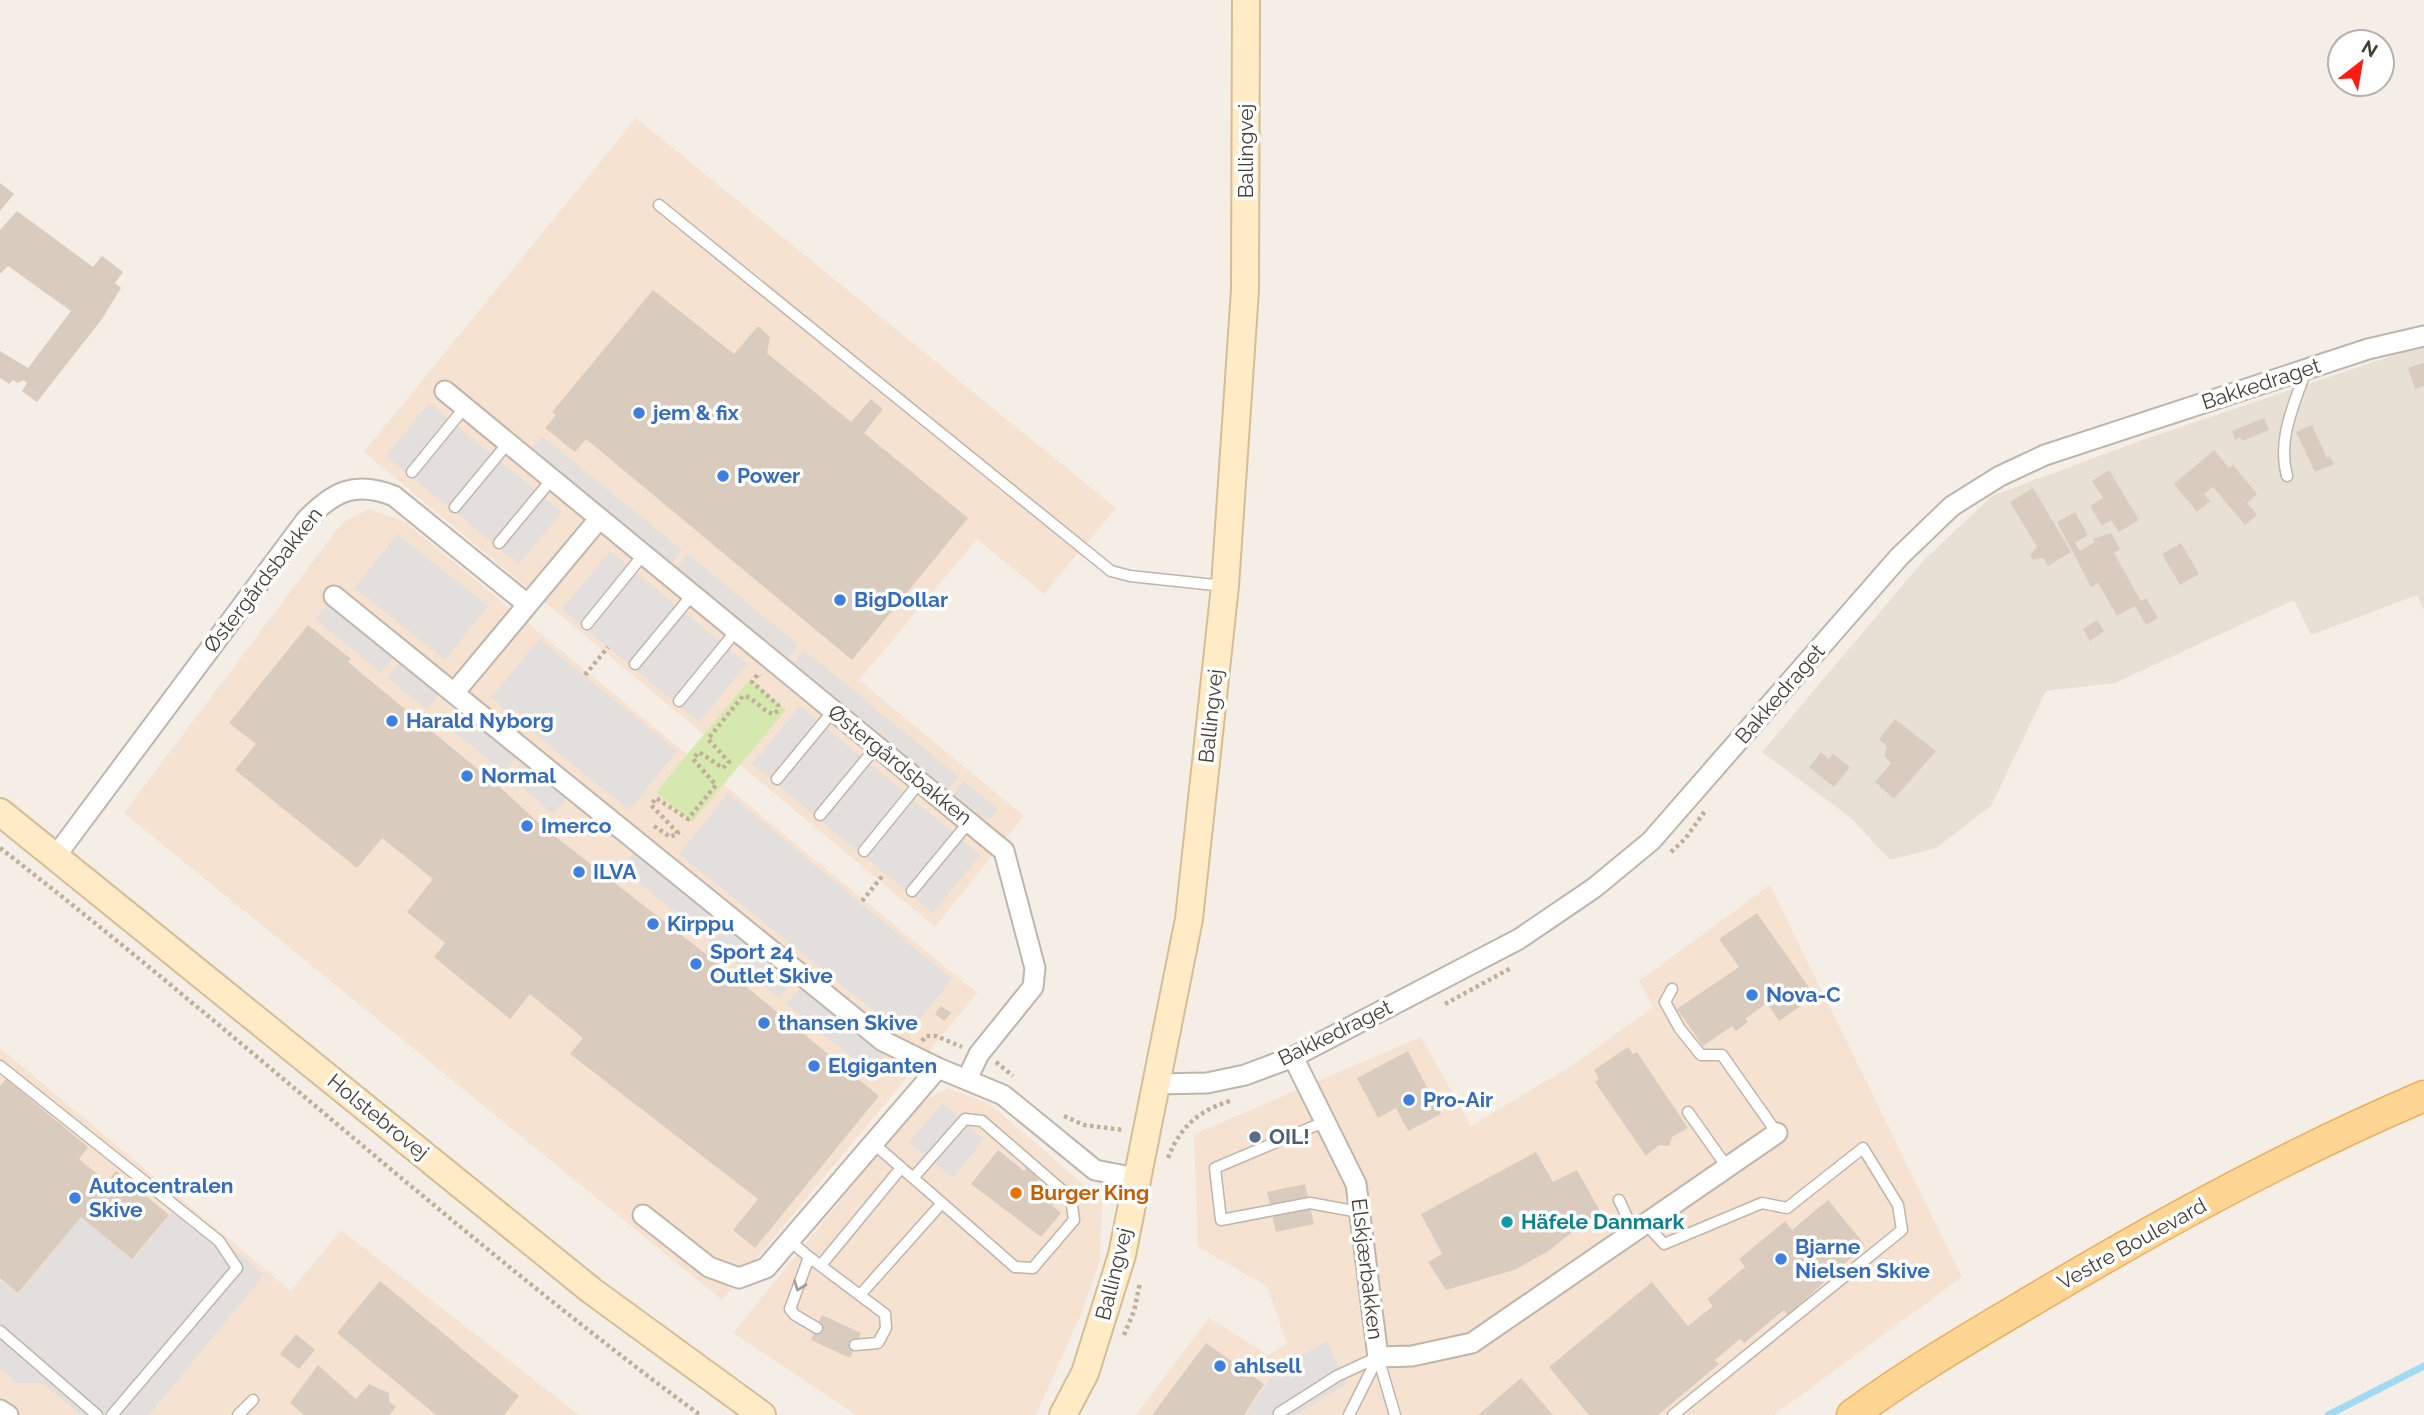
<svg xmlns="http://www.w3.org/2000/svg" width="2424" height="1415" font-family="Raleway,sans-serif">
<rect width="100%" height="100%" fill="#f4eee7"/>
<!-- residential -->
<path fill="#e8e0d5" d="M2424,345V610L2417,595L2311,635L2294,600L2115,683L2046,691L1991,806L1936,848L1890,860L1851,818L1762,752L1923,561L1992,496L2145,439Z"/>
<!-- commercial -->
<path fill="#f6e2d1" d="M636,118L1116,508L1044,594L977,539L859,680L1024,816L935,927L364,452Z
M368,509L404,521L977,993L722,1300L124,813L342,523Z
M1770,885L1962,1277L1774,1415H1136L1209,1318L1268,1355L1287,1344L1267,1286L1198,1247L1194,1134L1421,1037L1471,1126L1573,1065L1653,1007L1639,981Z
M0,1048L291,1291L341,1230L579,1415H0Z
M948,1088L990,1104L1102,1201L1100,1260L1082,1312L1036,1415H856L733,1333L918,1105Z"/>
<!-- green -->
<path fill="#d5e9ae" d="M750,679L786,710L692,822L656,792Z"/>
<!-- parking -->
<path fill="#e2dfdc" d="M429,403L562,512L519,564L386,456Z
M542,436L682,550L672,563L532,449Z
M397,534L488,606L445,660L355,588Z
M610,551L747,664L699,722L562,609Z
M688,554L798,645L788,658L677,567Z
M328,603L394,657L381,673L315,619Z
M539,639L677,751L629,810L491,698Z
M804,650L959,777L948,789L794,663Z
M400,662L440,693L427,710L387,677Z
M800,706L980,855L933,913L752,764Z
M457,708L517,756L504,772L444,724Z
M523,762L567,798L553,814L510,777Z
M964,781L998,809L988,821L954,794Z
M728,793L952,979L908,1034L895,1024L893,1026L679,854Z
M634,852L792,982L779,998L621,868Z
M800,988L883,1055L870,1072L786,1004Z
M942,1103L984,1139L953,1178L909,1143Z
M179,1204L264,1275L149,1415H81L42,1383H17L0,1369V1280L18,1294L81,1217L133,1260Z
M1327,1341L1347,1384L1295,1415H1246L1276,1370Z"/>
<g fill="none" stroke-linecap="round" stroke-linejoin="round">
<!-- stream -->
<path stroke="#a1daf2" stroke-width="7" d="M2328,1415L2424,1366"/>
</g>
<!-- building -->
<path fill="#d9ccbf" d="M0,183L14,194L0,211Z
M17,211L93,267L102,256L123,272L115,283L121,288L102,319L37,402L22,391L27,383L23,380L18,383L13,380L9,384L0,378V351L28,368L71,311L8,266L0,274V230Z
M653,290L734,354L758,326L770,337L767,353L851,422L871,399L883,409L864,433L968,518L852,660L586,439L575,452L545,428L556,415L552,412Z
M2424,363V386L2415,389L2408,368Z
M2264,418L2269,430L2242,441L2240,437L2235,440L2232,431Z
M2312,425L2327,458L2330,456L2334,464L2315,472L2296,432Z
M2214,450L2229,468L2233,465L2257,494L2247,503L2257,515L2245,525L2213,487L2204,494L2210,501L2197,512L2174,484Z
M2109,470L2139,520L2119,532L2111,520L2102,526L2090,506L2103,498L2092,481Z
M2033,488L2071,552L2048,566L2043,558L2033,560L2030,555L2037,547L2010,502Z
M2075,512L2088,535L2075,543L2080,551L2095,542L2093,539L2111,533L2120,549L2114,553L2141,601L2146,598L2158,618L2146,625L2135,606L2117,616L2098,583L2091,587L2057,522Z
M2181,543L2199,574L2180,585L2162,554Z
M2097,620L2104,631L2090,641L2083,629Z
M308,625L351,659L348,662L503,790L542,826L725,969L879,1096L755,1248L733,1230L758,1199L570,1054L583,1038L530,994L510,1019L434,957L445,943L407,912L433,879L382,838L357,868L235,770L256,744L229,723Z
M1895,719L1936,751L1894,799L1875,782L1891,763L1884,756L1887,747L1879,739Z
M1821,752L1829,759L1833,754L1850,767L1834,787L1809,767Z
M1757,913L1815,996L1779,1021L1767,1003L1745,1019L1748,1022L1736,1031L1732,1026L1703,1046L1677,1009L1739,967L1719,939Z
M941,1006L951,1013L944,1021L935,1014Z
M1628,1047L1633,1054L1637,1052L1688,1128L1672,1137L1669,1146L1659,1145L1646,1156L1595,1082L1599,1079L1594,1070Z
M1408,1051L1441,1114L1408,1131L1396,1108L1378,1118L1357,1078Z
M6,1079L88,1147L79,1159L107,1182L116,1171L169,1215L132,1259L81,1217L18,1293L0,1278V1086Z
M998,1150L1024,1171L1029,1165L1042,1176L1037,1182L1056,1199L1052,1205L1061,1213L1041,1237L971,1184Z
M1536,1152L1553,1182L1577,1170L1600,1211L1547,1252L1514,1270L1446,1290L1428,1262L1442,1254L1421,1214Z
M1305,1184L1314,1224L1276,1232L1267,1192Z
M1828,1200L1865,1245L1788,1315L1784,1310L1744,1343L1740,1339L1715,1360L1719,1364L1658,1415H1589L1549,1367L1652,1282L1688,1326L1713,1306L1707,1299L1745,1267L1739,1259L1785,1221L1792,1230Z
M380,1281L519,1396L504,1415H436L337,1333Z
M822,1315L861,1333L850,1358L811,1340Z
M296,1334L315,1350L299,1369L280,1354Z
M1206,1343L1264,1384L1244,1415H1152Z
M318,1365L356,1399L369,1384L389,1393V1401L396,1407L389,1415H304L290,1403Z
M1521,1378L1553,1415H1478Z"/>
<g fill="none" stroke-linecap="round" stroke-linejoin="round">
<!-- lane casing -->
<g stroke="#c0b5a9" stroke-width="13">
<path id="lane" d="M659,205L1111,571L1130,576L1224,586
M412,472L465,407
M2287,476C2277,439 2294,405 2306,370
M455,507L508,443
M499,543L552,479
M587,624L643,555
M635,664L692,595
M679,701L736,631
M777,779L833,711
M820,815L877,746
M864,851L920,782
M912,891L969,822
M1672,989L1665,1002L1680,1029L1701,1055H1722L1777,1133
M0,1066L219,1241L237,1268L112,1415
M1688,1112L1727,1167
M1324,1122L1215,1168L1221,1220L1310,1203L1359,1212
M913,1178L965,1119L982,1121L1071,1198L1074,1220L1033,1268L1015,1267L942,1203
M1619,1200L1634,1232
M1646,1224L1664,1244L1762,1203L1787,1208L1863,1148L1898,1205L1902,1230L1673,1415
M789,1240L809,1257L790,1309L795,1315L817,1328
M809,1257L885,1314L886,1328L878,1343L855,1345
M821,1265L901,1168
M860,1295L942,1203L874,1144
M0,1331L97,1415
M1378,1357L1395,1415
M1279,1413L1337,1376L1378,1357L1349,1415
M238,1415L253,1400"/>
</g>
<!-- street casing -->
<g stroke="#c0b5a9" stroke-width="23">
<path id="street" d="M445,391L1004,851L1035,968L1033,987L979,1054L967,1079
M334,596L883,1041L938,1068
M454,693L599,519
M55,857L306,520C333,492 355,480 394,496L527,604
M1293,1057L1356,1184L1378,1357L1412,1356L1472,1343L1777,1133
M1154,1084L1207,1083L1245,1075L1293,1057L1519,939L1594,888L1651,841L1899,557L1952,506L2000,476L2045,455L2368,349L2424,336
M643,1215L709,1267L739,1278L766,1268L938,1068L1003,1095L1095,1170L1136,1178
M0,1410L8,1415"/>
</g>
<!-- secondary casing -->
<g stroke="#d5bd95" stroke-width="30">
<path id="secondary" d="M0,812L592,1291L762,1415
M1063,1415L1085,1373L1122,1255L1189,919L1225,586L1245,290L1246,0"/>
</g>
<!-- primary casing -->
<g stroke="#e7b062" stroke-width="33">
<path id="primary" d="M1852,1415C1916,1368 1983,1330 2050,1290C2171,1218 2295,1151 2424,1096"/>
</g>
<!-- path -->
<path stroke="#c2af9a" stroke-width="4.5" stroke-dasharray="3.5 3.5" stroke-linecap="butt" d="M585,675L608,647
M654,826L670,837L678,833L651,805L656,798L688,819L716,785L693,759L699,752L723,768L729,762L708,739L743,696C755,697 762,712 774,714L778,710V705L752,682L758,674L760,676
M0,848C238,1032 458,1237 700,1415
M1671,852L1685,839L1705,811
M862,901L884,874
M1445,1004L1511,968
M922,1041L926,1036H936L962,1047
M996,1062L1013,1076
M1064,1116L1084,1125L1123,1130
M1168,1158C1180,1127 1198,1111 1230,1101
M1124,1335L1134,1311L1140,1283"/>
<!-- lane -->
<use href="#lane" stroke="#fff" stroke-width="10"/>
<!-- street -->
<use href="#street" stroke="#fff" stroke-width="19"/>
<!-- secondary -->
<use href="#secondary" stroke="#ffebc5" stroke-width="26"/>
<!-- primary -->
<use href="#primary" stroke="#ffd594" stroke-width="30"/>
</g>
<!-- one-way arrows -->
<defs><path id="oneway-chevron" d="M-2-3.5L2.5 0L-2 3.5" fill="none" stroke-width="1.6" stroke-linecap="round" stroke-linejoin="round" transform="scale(1.75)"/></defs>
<use stroke="#a39e9a" href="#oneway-chevron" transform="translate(799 1286) rotate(110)"/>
<!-- markers -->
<g fill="#3f7fe0" stroke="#fff" stroke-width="2.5">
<circle cx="639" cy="413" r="7"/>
<circle cx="723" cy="476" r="7"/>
<circle cx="840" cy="600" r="7"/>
<circle cx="392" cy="721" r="7"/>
<circle cx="467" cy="776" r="7"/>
<circle cx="527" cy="826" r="7"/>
<circle cx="579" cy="872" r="7"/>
<circle cx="653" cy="924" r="7"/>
<circle cx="696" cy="964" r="7"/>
<circle cx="1752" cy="995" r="7"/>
<circle cx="764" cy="1023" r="7"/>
<circle cx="814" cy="1066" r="7"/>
<circle cx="1409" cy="1100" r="7"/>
<circle cx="75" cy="1198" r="7"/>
<circle cx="1781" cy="1259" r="7"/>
<circle cx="1220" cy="1366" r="7"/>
</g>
<circle fill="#5c6f8a" stroke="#fff" stroke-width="2.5" cx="1255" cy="1137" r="7"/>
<circle fill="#e8710a" stroke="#fff" stroke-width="2.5" cx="1016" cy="1193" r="7"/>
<circle fill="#0f9aa8" stroke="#fff" stroke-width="2.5" cx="1507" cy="1222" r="7"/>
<g text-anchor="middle" stroke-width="7" stroke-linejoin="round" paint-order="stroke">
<!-- street labels -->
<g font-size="21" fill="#473e35" stroke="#fff">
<text transform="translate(1246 151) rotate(-90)" y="7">Ballingvej</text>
<text transform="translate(2261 384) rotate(-18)" y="7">Bakkedraget</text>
<text transform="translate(263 580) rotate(-52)" y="7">Østergårdsbakken</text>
<text transform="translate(1780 694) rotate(-49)" y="7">Bakkedraget</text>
<text transform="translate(1211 716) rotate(-84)" y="7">Ballingvej</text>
<text transform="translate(900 765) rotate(39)" y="7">Østergårdsbakken</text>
<text transform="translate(1335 1033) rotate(-26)" y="7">Bakkedraget</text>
<text transform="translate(378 1117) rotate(39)" y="7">Holstebrovej</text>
<text transform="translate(2132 1244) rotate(-29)" y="7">Vestre Boulevard</text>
<text transform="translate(1367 1269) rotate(83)" y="7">Elskjærbakken</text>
<text transform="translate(1114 1274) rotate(-76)" y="7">Ballingvej</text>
</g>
<!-- shop labels -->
<g font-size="21" font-weight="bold" fill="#366cbe" stroke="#fff" text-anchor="start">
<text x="653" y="420">jem &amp; fix</text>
<text x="737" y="483">Power</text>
<text x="854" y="607">BigDollar</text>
<text x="406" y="728">Harald Nyborg</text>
<text x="481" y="783">Normal</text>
<text x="541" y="833">Imerco</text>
<text x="593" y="879">ILVA</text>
<text x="667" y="931">Kirppu</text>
<text x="710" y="959">Sport 24<tspan x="710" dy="24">Outlet Skive</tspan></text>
<text x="1766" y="1002">Nova-C</text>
<text x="778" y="1030">thansen Skive</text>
<text x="828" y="1073">Elgiganten</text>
<text x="1423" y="1107">Pro-Air</text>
<text x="89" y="1193">Autocentralen<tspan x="89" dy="24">Skive</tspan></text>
<text x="1795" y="1254">Bjarne<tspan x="1795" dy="24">Nielsen Skive</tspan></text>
<text x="1234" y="1373">ahlsell</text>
</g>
<!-- service labels -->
<g font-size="21" font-weight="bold" fill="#4e5e75" stroke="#fff" text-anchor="start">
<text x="1269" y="1144">OIL!</text>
</g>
<!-- food labels -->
<g font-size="21" font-weight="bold" fill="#c56008" stroke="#fff" text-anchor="start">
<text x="1030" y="1200">Burger King</text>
</g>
<!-- culture labels -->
<g font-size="21" font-weight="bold" fill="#0d838f" stroke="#fff" text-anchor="start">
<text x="1521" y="1229">Häfele Danmark</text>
</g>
</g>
<!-- north arrow -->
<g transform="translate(2361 63) rotate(31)"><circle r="33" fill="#ffffff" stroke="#b5b2ae" stroke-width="2"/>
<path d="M0-5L12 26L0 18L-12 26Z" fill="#ff1b12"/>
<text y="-10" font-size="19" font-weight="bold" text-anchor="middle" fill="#473e35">N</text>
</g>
</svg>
